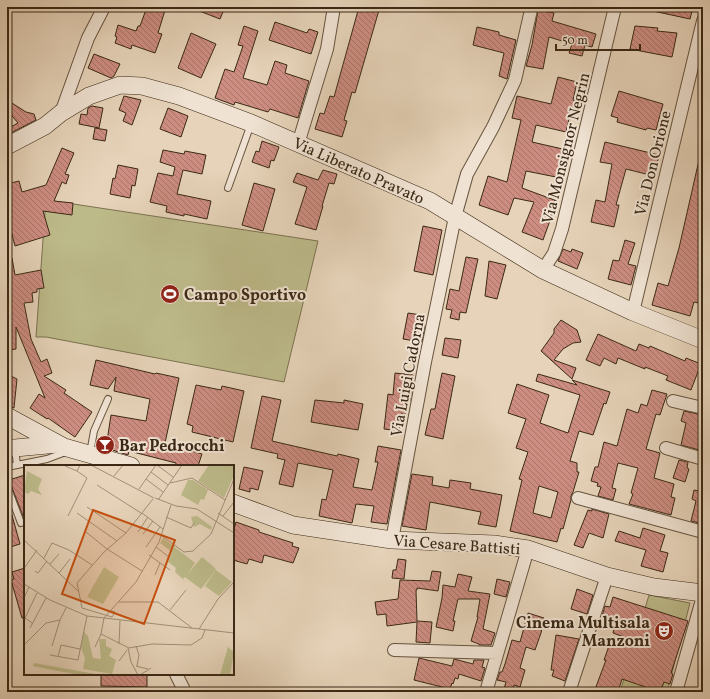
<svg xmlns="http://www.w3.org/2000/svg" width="710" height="699" font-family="Vollkorn,serif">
<defs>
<pattern id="building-back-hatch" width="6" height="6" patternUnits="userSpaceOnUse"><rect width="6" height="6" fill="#cd8d81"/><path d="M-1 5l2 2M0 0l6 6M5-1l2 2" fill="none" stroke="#a87369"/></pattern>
</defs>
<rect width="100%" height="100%" fill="#e6d3b9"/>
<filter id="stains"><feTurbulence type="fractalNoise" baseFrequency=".005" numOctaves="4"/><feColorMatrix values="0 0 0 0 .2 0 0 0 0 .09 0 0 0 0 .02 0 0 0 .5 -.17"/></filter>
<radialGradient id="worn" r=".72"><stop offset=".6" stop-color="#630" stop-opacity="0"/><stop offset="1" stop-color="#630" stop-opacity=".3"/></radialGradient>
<!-- pitch -->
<path fill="#bdba8a" stroke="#7c7250" d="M46,198L47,200L318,241L284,382L46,337H36Z
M649,595L690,603L667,692H620Z"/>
<!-- building -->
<path fill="url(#building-back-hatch)" stroke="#3b2916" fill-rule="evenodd" d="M147,7H166L158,33L162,34L155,53L132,45L131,49L115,43L117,37L115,36L118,25L136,31L138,26H140Z
M189,7H225L220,19Z
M359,7H369L379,10L355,93L352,92L344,120L347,121L342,137L315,129L320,113L324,114L330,96L334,97Z
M653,7H693L690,19L653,11Z
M538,10L554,13L552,21L596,34L592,47L585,45L582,56L569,53L572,44L549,37L543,69L526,66L532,45Z
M275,22L307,33L309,29L318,32L311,54L269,40Z
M244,26L258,31L243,78L267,85L275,61L287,65L285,73L309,81L298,118L270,109L268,112L235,102L234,105L215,98L225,69L234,72L243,46L238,45Z
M635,26L658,28L657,31L677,33L672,57L630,49Z
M477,27L499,32V35L516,40L507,79L499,76L504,53L473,45Z
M191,33L216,44L201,78L178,68Z
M94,54L120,64L114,76L111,78L88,68Z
M558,77L577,82L573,100L576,101L572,116L570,115L566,132L536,125L532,142L567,150L561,178L526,171L522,188L557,201L543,240L522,232L534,202L514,198L508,215L479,205L488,176L507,182L521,120L512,118L517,96L551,104Z
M619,91L663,104L656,130L647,128L646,130L617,122L618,118L611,116Z
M124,96L141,100L132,125L123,121L126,113L119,110Z
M7,100L26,112L34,114L36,120L7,135V129L18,123L7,110Z
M92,106L103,108L99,128L79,124L81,114L87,115L88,108Z
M168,108L188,116L181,137L160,129Z
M95,128L107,130L105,141L93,139Z
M262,141L279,147L274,161L271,160L269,168L252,162L256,151L259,152Z
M605,142L659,155L654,176L626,169L616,205H619L614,227L591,222L596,200L605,202L612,164L600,162Z
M62,148L74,153L65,174L69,175L66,184L62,182L54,201L73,203L72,215L43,211L50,235L15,246L7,216V184L19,181L22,192L46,185Z
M163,150L184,154L185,151L206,155L202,174L183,170L177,194L211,201L207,219L184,214V216L166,212L167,206L150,202L158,173L173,176L175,167L160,162Z
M699,160H703V304L694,302L690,316L652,305L658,283L668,286L679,248Z
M118,165L138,169L135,186L132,185L130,198L110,194L113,178L115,179Z
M323,170L337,174L334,184L329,183L322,206H323L316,230L295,224L307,187L293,182L297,173L318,180Z
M254,183L275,189L263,231L242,225Z
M423,226L442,230L433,275L414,271Z
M625,240L635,243L628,264L636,266L631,285L608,279L613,260L619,261Z
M563,249L571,252L572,249L583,253L577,269L558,261Z
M466,257L478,259L466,313L460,312L459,320L450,318L452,310L446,309L450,289L459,291Z
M7,258H12L15,275L41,270L44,288L37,289V292L32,293L33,302L24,303L31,339L41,362L47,359L52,373L44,376L66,390L64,393L92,412L75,437L48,418L47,419L30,408L39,394L45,398L16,327V349L8,350Z
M489,261L506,265L497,299L485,296Z
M408,313L421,315L419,324L425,325L422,342L403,339Z
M561,320L577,330L581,342L573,343L563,349L554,360L576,368L572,379L541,351L554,333V329Z
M598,334L636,351L639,344L649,348L650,346L685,361L686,358L701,364L691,390L666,380L668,376L645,367V369L618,358L616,364L604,358L600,366L586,360Z
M445,338L461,340L458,358L442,355Z
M96,360L155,374L156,373L179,378L165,443L202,454L198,466H176V463L129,451L128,455L106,448L111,415L146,421L150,399L114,391L116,377L108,389L90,385Z
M395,373L413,375L410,401H406L405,414H401L399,431L384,429L388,394L393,395Z
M442,373L455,376L443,439L425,435L431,409H435Z
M7,374L17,379L14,408L7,406Z
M538,374L577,385L572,380L610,392L606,404L604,403L593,435L579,431L570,461L577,463V472H579L573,492L571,496V500L563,529L561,528L557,542L510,531L522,480L519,479L528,452L516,448L526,419L508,413L517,384L549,395L540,423L568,433L580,395L536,381ZM539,486L558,492L551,518L533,513Z
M196,385L221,390L222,386L244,391L233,442L192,432L193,426L187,424Z
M652,390L667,394L660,415L656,414L646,449L660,453L654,478L674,484L671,497L675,498L671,515L629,504L633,494L631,493L638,468L618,463L612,488L616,489L613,500L598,496L601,487L597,486L598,483L591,481L595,467H598L604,442L617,446L627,409L638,413L641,404L647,406Z
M262,396L281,400L272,441L337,456L338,454L359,459L353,487L372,490L378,462H375L378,446L401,450L387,524L371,522L374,506L356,504L352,523L319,516L322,499L326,500L333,470L298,463L293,487L279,484L285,460L277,458L278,454L251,448Z
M315,400L344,403V400L363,404L358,430L311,422Z
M684,411L703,415V451L681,445L686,423L681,421Z
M679,460L688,462L687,468L689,469L685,482L673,478Z
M244,467L263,471L258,490L250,488V492L239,489Z
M412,474L433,477L432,485L449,488L450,480L471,483L470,489L502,495L496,527L478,524L481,512L430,502L426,530L402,526Z
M25,475V521L9,480Z
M700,487L703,488V524L691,521L696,501L692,499L694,490L699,491Z
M10,508L20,544L7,548V509Z
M592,509L609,514L603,538L589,533L583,548L574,545L588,510L592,511Z
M236,522L259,530V532L293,543L292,546L299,548L293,563L264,555L262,563L249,559L247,564L233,560V533Z
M643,528L665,535L660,551L668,553L663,572L641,566L646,550L615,541L619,531L640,538Z
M398,559L406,560L404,579L392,578L393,570H396Z
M25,568V618H22L11,580L14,579L12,572Z
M432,571L441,572L438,591L417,588V590H416L417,621L432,622L430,643L416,642L417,622L387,626L386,614L377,615L375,602L398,599L400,580L430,581Z
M458,574L472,577L468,591L490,594L483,629L495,633L491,645H479V644L471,641L478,617H477L480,599H458L453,621H455L453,631L436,627L442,598L443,585L455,587Z
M497,579L510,582L506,597L494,594Z
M577,589L593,595L587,614L571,609Z
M613,597L688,621L671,673L673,674L670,684L664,682L660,692L622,679L618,692H594L606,660H604L610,643L630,646L632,640L613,633L614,629L604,626L606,618L602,616L605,606L610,607Z
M528,613L544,618L541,633L535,650L526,647L520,668L525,670L520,687L514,685L512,692H503L506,682L497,680L500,672H502L505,664L512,640L520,642Z
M556,635L579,639L565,681L552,676L554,670H551Z
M419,658L452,666L454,659L473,664L474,660H484L482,667L485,668L481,681L459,674L458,679L455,678L453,684L452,683L450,689L414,680Z
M101,674H147V687L101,686Z"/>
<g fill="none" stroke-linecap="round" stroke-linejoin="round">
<!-- lane casing -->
<g stroke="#66543f" stroke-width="8">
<path id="lane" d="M228,188L251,124
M90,453L94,431L108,399
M17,465L47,459L63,453L64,449
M7,467L17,465L15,448
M7,486L21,523"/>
</g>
<!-- street casing -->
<g stroke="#66543f" stroke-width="14">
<path id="street" d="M61,113L88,38L104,7
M298,144L327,49L334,7
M543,270L554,253L562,229L615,7
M633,312L703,21
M673,401L703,408
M666,448L703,459
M578,498L703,532
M392,540L425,362L455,217L467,174L493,127L515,80L531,10
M394,650L497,653
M176,674L185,692
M486,692L528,549
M569,692L607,576
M676,692L703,596"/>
</g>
<!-- secondary casing -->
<g stroke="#3b2916" stroke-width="18">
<path id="secondary" d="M7,146L45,126L61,113L89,96L120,85L142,86L179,96L251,123L430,201L543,270L633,312L703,340
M7,416L64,447L131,466
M7,448H15L58,444
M233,503L293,525L392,540L494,544L528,549L607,576L654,587L703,593"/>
</g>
<!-- lane -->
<use href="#lane" stroke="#efe2d2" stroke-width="6"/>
<!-- street -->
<use href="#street" stroke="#efe2d2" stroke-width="12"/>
<!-- secondary -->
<use href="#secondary" stroke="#efe2d2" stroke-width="17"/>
</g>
<!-- icons -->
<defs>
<g id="stadium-disc" transform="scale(1)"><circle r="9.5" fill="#8f2418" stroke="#efe2d2"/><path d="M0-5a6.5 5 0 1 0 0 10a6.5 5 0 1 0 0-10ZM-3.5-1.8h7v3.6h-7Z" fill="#fff"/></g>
<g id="bar-disc" transform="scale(1)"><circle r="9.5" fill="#8f2418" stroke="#efe2d2"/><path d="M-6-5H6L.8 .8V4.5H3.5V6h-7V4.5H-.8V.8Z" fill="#fff"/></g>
<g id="theatre-disc" transform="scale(1)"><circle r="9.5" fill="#8f2418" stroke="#efe2d2"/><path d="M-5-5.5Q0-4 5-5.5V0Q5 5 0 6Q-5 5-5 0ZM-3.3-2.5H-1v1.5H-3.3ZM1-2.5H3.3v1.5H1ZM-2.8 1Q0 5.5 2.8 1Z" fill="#fff"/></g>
</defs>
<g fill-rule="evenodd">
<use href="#stadium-disc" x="170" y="294"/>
<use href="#bar-disc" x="105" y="445"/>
<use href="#theatre-disc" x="664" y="631"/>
</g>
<g text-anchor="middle" stroke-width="4" stroke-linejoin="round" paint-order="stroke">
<!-- street labels -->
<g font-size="16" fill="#3b2916" stroke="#efe2d2">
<text transform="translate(565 148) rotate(-76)" y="6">Via Monsignor Negrin</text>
<text transform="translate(652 163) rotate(-76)" y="6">Via Don Orione</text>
<text transform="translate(359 170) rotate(24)" y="6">Via Liberato Pravato</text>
<text transform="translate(407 375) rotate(-79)" y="6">Via Luigi Cadorna</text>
<text transform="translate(457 544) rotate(4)" y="6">Via Cesare Battisti</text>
</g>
<!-- poi labels -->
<g font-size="16" font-weight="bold" fill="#3b2916" stroke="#efe2d2" text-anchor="start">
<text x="184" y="300">Campo Sportivo</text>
<text x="119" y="451">Bar Pedrocchi</text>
<text x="650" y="628" text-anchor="end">Cinema Multisala<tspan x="650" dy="18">Manzoni</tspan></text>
</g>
</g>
<!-- overview -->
<g transform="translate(24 465)">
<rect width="210" height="210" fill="#e6d3b9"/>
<path d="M3,6L18,14L14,24L18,30L7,26L4,29L0,27ZM173,51L188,62L187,65L176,59L170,62L167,52ZM204,182L210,187L206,210H196Z" fill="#bdba8a"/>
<path d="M10,198L77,210H57L28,205L9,201Z" fill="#bdba8a"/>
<path d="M192,105L208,117L195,131L181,121Z" fill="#bdba8a"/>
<path d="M60,167L64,171L69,193L77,194L75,174H82V181L88,184L85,191L92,195L88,209L59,204L61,193L57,183Z" fill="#bdba8a"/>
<path d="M185,0H210V10L200,33L174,16ZM164,15H169L184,25L180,35L177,34L174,40L157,30ZM139,73L171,98L163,110L178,92L190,102L192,105L177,124L161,112L159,114L151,107L152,103L144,97L148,87L136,78ZM80,102L95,112L79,139L63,132Z" fill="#bdba8a"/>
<path fill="none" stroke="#a28f78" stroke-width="1" d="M67,0L130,33M133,0L149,12M41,1L53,6M127,7L144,20M90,11L99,0M122,14L139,27M146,18L168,13L201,35M73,20L117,48M115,24L132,0M131,33L152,41L173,44L210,68M134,35L158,0M63,42L102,68M53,48L93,76M118,48L139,64M194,48L210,59M44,51L63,13L53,6L56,0M199,51L210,37M142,52L167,63L170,58M62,67L83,84L118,106M114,67L124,52M119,69L129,56M138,71L160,87L169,86L187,69L210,14M0,75L54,126M122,82L136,62M132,82L145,92M125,90L146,105M20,93L28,78L45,85L68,100M26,99L35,89M1,102L13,85M11,106L14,108L23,96M35,108L46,94M131,110L136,98M0,119L26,135L63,151L210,168M0,133L5,122M95,137H134L168,163M146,145L162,125M87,146L91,147L88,152L58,143L53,118L80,87L102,68L129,34M8,158L1,153L13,128M6,163L22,133M175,164L194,134L210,117M77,169L105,183L128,179L167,180L178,173L181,165M95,179L96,155M0,180L22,158L36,155L42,143M28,181L36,155M112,181L115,190L113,201M71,182L77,169L80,153L112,117L135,77L147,40M104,183L107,197L114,210M26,190L54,195L63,151M34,192L37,180L56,184M95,196L103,185M112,201L124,204M116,210L127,203"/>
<path fill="#c54f0e" fill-opacity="0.15" stroke="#c54f0e" stroke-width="2" d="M69,45L151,75L120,159L38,129Z"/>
<rect width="210" height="210" fill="none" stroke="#3b2916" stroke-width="2"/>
</g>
<!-- margin -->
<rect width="710" height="699" fill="none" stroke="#e6d3b9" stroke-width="24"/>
<rect x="8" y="8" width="694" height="683" fill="none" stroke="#3b2916" stroke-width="2"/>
<rect x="12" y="12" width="686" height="675" fill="none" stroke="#3b2916"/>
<!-- scale -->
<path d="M556 44v6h84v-6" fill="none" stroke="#3b2916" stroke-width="2"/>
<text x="562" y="44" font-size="12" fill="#3b2916" stroke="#efe2d2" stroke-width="3" paint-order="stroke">50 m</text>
<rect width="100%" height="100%" filter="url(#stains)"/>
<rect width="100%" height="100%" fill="url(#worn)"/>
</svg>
